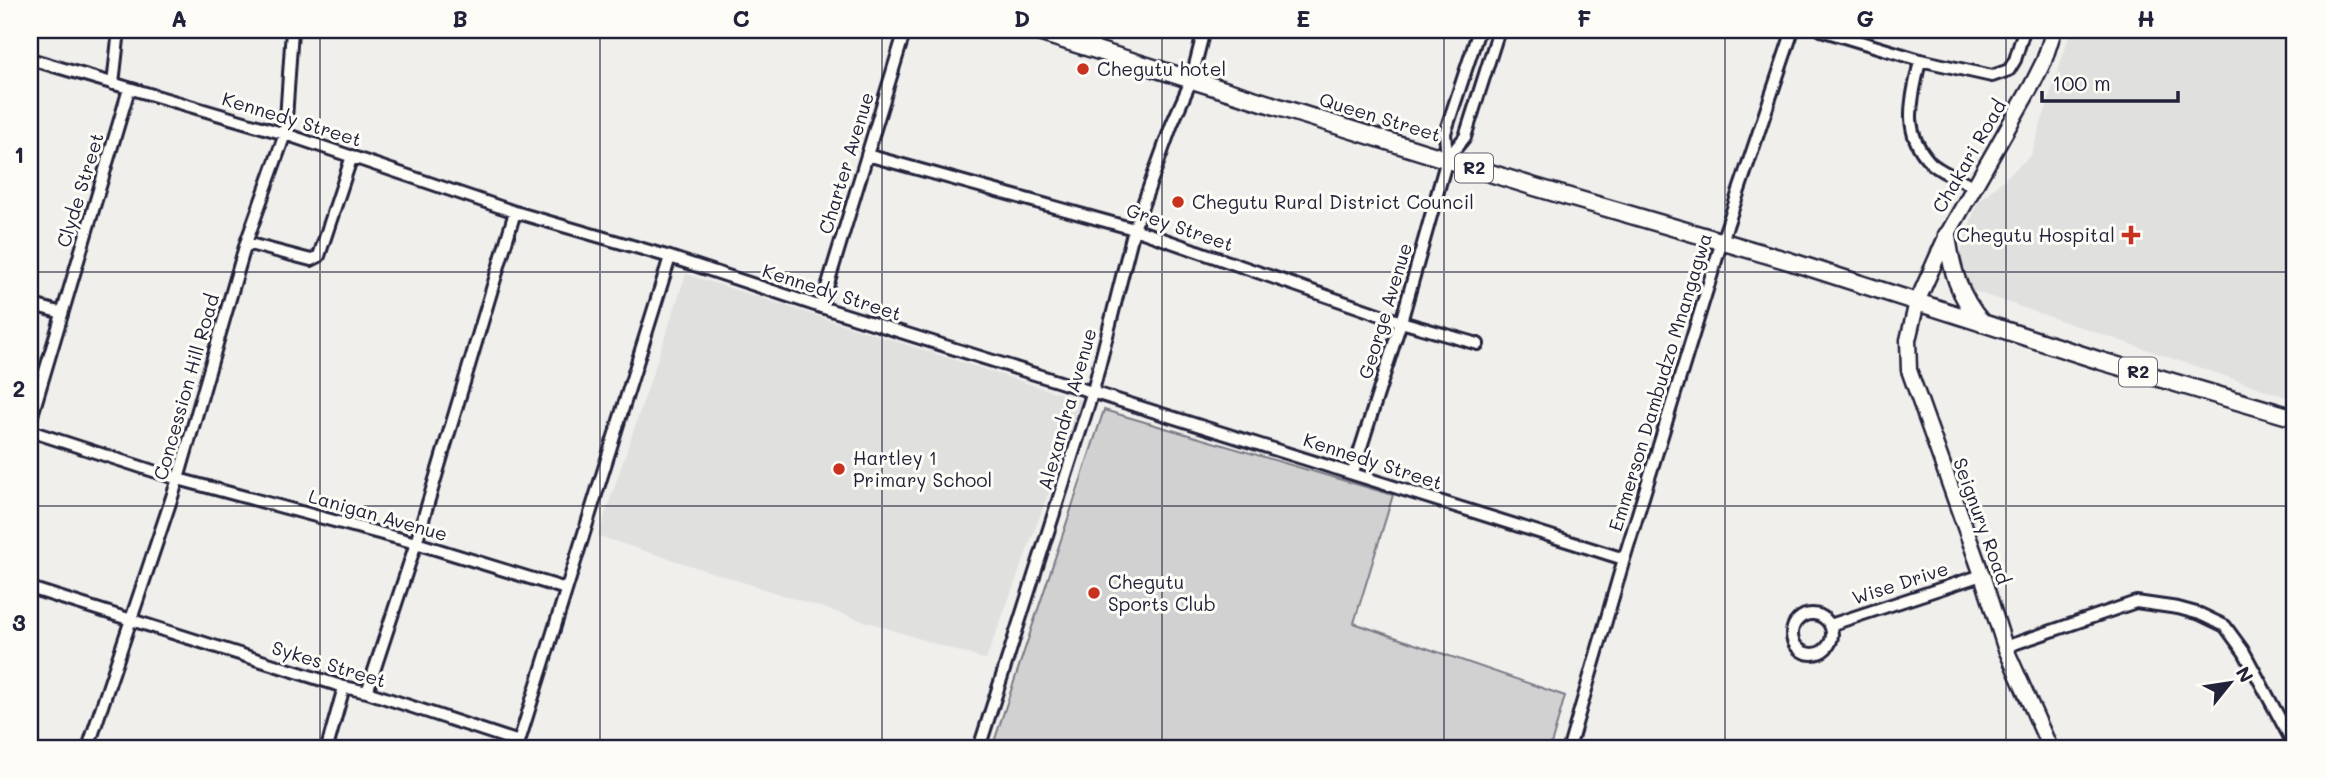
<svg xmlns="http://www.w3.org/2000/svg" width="2325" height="778" font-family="Mali,sans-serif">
<rect width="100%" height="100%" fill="#f0efec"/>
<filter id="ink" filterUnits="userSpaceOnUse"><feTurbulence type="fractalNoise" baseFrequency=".0143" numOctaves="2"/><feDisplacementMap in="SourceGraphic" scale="14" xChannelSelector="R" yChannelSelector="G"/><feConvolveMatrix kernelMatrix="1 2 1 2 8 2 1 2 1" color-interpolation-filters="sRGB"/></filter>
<g filter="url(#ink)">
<!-- built -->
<path fill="#e0e0df" d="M2071,30H2295V400L1968,289L1956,267L1977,203L2031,155Z
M686,274L1083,401L986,660L598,536Z"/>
<!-- green -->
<path fill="#d2d1d1" stroke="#7a7a86" stroke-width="2" d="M1104,410L1393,495L1354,623L1565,696L1550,748H992Z"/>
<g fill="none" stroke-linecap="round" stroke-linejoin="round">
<!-- minor casing -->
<g stroke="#22223b" stroke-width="16">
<path id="minor" d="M1821,30L1920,60C1913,97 1900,129 1929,161C1939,172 1959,178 1973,186
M30,59L285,134L515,212L670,257L821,307L1624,559
M1920,60L1992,76L2009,70L2015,60L2024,30
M113,84L119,30
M867,155L1134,229L1401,322L1478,344
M1447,159L1465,137L1499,30
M246,243L311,260L319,256L352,156
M30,304L62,313
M821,307L905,30
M30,422L129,89
M30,431L178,479L416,543L566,589
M1353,472L1401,322L1447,159L1445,133L1479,30
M30,588L344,687L367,692L519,742
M1792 634a20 20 0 1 1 40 0a20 20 0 1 1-40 0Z
M1830,625L1982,575
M2005,647L2136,602L2178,608L2200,614L2225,626L2244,652L2295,747
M367,692L416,543L515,212
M88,748L178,479L246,243L285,134L292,30
M327,748L344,687
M517,748L670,257
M979,748L1093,391L1134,229L1172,124L1191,81L1204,30
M1569,748L1624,559L1722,241L1793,30"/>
</g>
<!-- major casing -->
<g stroke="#22223b" stroke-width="19">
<path id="major" d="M2050,748L2005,647L1982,575L1909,370L1908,340L1917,302L1947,235L2032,85L2044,61L2054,30"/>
</g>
<!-- highway casing -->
<g stroke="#22223b" stroke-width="21">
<path id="highway" d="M1032,30L1535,187L1789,261L2101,361L2295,418
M1947,235C1951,268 1959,297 1982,323"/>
</g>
<!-- minor -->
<use href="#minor" stroke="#fdfcf7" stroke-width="10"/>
<!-- major -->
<use href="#major" stroke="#fdfcf7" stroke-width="14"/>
<!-- highway -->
<use href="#highway" stroke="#fdfcf7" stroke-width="16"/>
</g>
</g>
<!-- grid -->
<path fill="none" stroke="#22223b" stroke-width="2" stroke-opacity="0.55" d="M320,30V748M600,30V748M882,30V748M1162,30V748M1444,30V748M1725,30V748M2006,30V748M30,272H2295M30,506H2295"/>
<!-- markers -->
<g fill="#c8321e" stroke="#fdfcf7" stroke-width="2.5">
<circle cx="1083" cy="69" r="7"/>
<circle cx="1178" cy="202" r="7"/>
<path d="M2127.5 224.5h7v7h7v7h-7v7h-7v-7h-7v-7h7z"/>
<circle cx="839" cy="469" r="7"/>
<circle cx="1094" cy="593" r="7"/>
</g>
<g text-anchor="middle" stroke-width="6" stroke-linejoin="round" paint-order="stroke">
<!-- shield labels -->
<g fill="#fdfcf7" stroke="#646373" stroke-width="2">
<rect x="1455" y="153.5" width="38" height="29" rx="5"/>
<rect x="2119" y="357.5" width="38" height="29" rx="5"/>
</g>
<g font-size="18" font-weight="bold" fill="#22223b">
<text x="1474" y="174">R2</text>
<text x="2138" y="378">R2</text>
</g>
<!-- poi labels -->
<g font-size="19" fill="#22223b" stroke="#fdfcf7" text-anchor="start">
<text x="1097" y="76">Chegutu hotel</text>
<text x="1192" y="209">Chegutu Rural District Council</text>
<text x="2115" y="242" text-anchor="end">Chegutu Hospital</text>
<text x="853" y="465">Hartley 1<tspan x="853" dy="22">Primary School</tspan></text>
<text x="1108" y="589">Chegutu<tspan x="1108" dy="22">Sports Club</tspan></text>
</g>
<!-- street labels -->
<g font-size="19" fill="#22223b" stroke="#fdfcf7">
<text transform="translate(1380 117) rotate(17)" y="7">Queen Street</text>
<text transform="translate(292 119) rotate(17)" y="7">Kennedy Street</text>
<text transform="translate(1969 156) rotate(-60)" y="7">Chakari Road</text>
<text transform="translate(846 163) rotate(-73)" y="7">Charter Avenue</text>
<text transform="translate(80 190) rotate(-73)" y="7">Clyde Street</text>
<text transform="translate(1180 227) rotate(19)" y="7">Grey Street</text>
<text transform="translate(832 292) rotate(18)" y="7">Kennedy Street</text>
<text transform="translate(1385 311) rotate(-73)" y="7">George Avenue</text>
<text transform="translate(1660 382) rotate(-73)" y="7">Emmerson Dambudzo Mnangagwa</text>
<text transform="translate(186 387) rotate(-74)" y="7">Concession Hill Road</text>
<text transform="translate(1067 409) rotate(-74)" y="7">Alexandra Avenue</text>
<text transform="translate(1373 461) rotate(18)" y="7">Kennedy Street</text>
<text transform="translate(378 515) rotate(16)" y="7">Lanigan Avenue</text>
<text transform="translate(1982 521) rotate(70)" y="7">Seignury Road</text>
<text transform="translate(1900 583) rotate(-18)" y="7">Wise Drive</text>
<text transform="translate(329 664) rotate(17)" y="7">Sykes Street</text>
</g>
</g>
<!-- margin -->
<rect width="2325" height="778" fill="none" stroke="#fdfcf7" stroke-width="77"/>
<!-- north arrow -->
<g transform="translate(2230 683) rotate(60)" stroke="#fdfcf7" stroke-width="5" paint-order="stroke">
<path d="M0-5L12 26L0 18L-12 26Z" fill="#22223b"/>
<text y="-10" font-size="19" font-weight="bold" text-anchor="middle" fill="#22223b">N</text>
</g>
<!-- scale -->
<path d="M2042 91v10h136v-10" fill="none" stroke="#22223b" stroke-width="3.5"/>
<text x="2052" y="91" font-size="21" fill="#22223b" stroke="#fdfcf7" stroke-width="5" paint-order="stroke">100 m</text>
<rect x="38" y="38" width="2248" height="702" fill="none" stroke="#22223b" stroke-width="2.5"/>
<g font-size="23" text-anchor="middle" font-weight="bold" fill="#22223b">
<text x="179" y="27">A</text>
<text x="460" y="27">B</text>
<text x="741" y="27">C</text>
<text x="1022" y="27">D</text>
<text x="1303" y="27">E</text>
<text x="1584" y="27">F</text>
<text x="1865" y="27">G</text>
<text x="2146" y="27">H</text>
<text x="19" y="163">1</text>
<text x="19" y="397">2</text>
<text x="19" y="631">3</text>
</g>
</svg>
